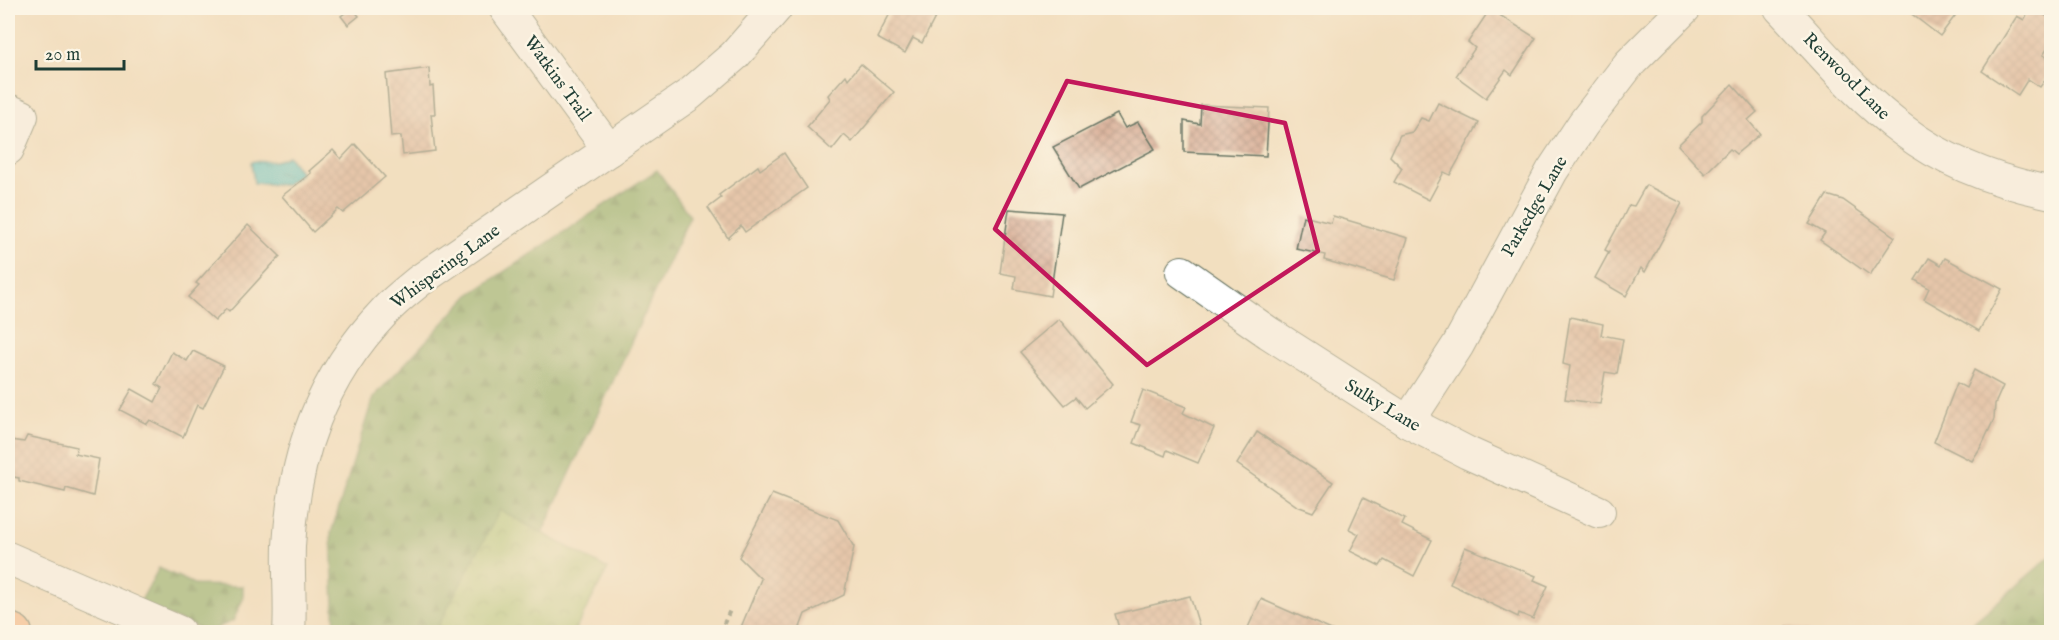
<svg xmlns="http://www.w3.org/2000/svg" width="2059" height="640" font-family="'IM FELL English',serif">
<defs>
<pattern id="forest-firs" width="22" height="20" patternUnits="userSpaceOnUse" patternTransform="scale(1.5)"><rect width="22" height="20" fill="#7ea960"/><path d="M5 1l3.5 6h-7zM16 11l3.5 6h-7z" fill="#678b50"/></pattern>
<pattern id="park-crowns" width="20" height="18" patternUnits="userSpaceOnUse" patternTransform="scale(1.5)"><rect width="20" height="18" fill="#9ec36d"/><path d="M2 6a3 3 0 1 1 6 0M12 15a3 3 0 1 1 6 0" fill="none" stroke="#80a05a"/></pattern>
<pattern id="water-ripples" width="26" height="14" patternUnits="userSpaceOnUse" patternTransform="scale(1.5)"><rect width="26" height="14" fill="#59c7ce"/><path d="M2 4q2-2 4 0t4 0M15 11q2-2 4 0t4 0" fill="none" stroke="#49a3a8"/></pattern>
<pattern id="building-cross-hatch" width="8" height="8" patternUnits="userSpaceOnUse" patternTransform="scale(1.5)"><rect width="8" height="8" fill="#d6a890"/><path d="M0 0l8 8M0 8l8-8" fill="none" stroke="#ad8a76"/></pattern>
</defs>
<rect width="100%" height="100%" fill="#fcf5e5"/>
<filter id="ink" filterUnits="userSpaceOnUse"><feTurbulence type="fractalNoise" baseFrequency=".0167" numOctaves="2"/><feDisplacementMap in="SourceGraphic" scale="12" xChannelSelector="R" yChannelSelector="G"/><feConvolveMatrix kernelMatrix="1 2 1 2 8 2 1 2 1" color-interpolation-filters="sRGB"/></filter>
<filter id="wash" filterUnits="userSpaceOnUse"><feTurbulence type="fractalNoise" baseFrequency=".008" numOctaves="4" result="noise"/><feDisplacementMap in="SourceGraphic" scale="24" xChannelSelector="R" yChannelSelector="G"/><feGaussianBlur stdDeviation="1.35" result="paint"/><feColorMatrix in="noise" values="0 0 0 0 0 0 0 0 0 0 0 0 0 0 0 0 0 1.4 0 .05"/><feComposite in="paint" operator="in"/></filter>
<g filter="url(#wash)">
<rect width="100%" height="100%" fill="#f2dfbf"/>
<g fill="url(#forest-firs)" stroke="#4e734a" stroke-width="1.5">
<path d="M657 170 690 216 496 632H335L331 533 373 398 469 295Z"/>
<path d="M2051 556V632H1962Z"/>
<path d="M159 568 196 585 243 586V599L233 621 208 632 139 604Z"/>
</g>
<path fill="url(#park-crowns)" stroke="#5e8050" stroke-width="1.5" d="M500 510 608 569 574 632H449L438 626Z"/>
<path fill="url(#water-ripples)" stroke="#3c8281" stroke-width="1.5" d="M288 156 301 173 285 185 254 183 251 162C267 158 269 166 288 156Z"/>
<g id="blocks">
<g fill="url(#building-cross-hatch)">
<path d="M352 8 359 16 348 25 341 16Z"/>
<path d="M893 8H940L922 43 913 38 905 53 877 38Z"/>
<path d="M1904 8H1961L1940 36Z"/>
<path d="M2031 8 2052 19V42L2043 55 2052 60V70L2040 87 2028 79 2018 95 1982 71 2017 16 2024 20Z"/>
<path d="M1490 9 1536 38 1512 75 1506 70 1486 98 1456 76 1475 48 1468 42Z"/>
<path d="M861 64 894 92 852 142 844 135 832 150 807 127 830 99 828 95 846 75 848 79Z"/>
<path d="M429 68 430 87 433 86 435 114H431L435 151 403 155 401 136 391 137 386 74Z"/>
<path d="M1732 84 1757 112 1748 120 1760 134 1736 154 1730 149 1705 174 1678 145 1702 122V116Z"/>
<path d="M1438 103 1479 123 1450 175 1444 172 1429 200 1394 182 1402 168 1390 156 1400 135 1412 132 1421 118 1429 121Z"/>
<path d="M1201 105 1269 108 1266 156 1184 152V121L1200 124Z"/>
<path d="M1117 114 1125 128 1138 122 1155 149 1079 189 1053 147Z"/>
<path d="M355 144 385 177 343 213 338 209 313 232 282 196 311 173 309 171 333 150 341 159Z"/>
<path d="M784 153 807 188 745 232 741 226 728 238 708 208 721 198 719 195 758 166 760 170Z"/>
<path d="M1646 185 1682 203 1645 272 1641 268 1626 296 1595 278 1609 252 1605 250 1623 217 1629 205 1634 206Z"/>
<path d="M1827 195 1843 200 1895 237 1870 275 1820 240 1825 233 1809 224Z"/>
<path d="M1009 209 1062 213 1050 296 1014 289 1016 276 1000 273Z"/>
<path d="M1303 216 1331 223 1333 216 1408 238 1394 280 1324 260 1325 255 1296 249Z"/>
<path d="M248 225 280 256 229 312 226 309 215 321 188 297 199 285 196 283Z"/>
<path d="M1929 258 1941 265 1945 258 2002 289 1979 331 1924 299 1929 288 1915 280Z"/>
<path d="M1570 317 1603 324 1601 335 1623 339 1617 374 1605 372 1600 404 1565 399 1570 366 1563 364Z"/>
<path d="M1059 319 1113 384 1085 408 1076 397 1065 405 1020 352Z"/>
<path d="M193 351 224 366 203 408 197 405 183 437 150 420 147 424 120 410 132 389 155 402 162 388 156 384 172 352 187 361Z"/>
<path d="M1974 370 2003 386 1995 404 1994 419 1982 445 1972 461 1934 442 1957 383 1966 388Z"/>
<path d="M1143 390 1186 407 1183 413 1214 428 1198 463 1167 450 1165 456 1134 443 1141 425 1131 422Z"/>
<path d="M1257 432 1333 482 1313 512 1297 506 1237 464Z"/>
<path d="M27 436 77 447 75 454 99 459 93 496 66 488 65 492 19 481V478L8 476V455L11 440 24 442Z"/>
<path d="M772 494 838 520 854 547 844 595 805 614 799 630 803 632H739L761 579 739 557Z"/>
<path d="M1363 498 1405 519 1402 525 1432 540 1414 576 1384 560 1380 566 1350 551 1359 534 1349 529Z"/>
<path d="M1465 547 1536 576 1534 580 1548 586 1533 619 1519 613 1518 617 1450 584Z"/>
<path d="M1190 596 1201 632H1120L1115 614Z"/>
<path d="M1261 599 1336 632H1246Z"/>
<path d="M1787 626 1811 631V632H1785Z"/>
</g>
</g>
</g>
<g filter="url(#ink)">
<use href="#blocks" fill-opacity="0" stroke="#697665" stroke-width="1.5"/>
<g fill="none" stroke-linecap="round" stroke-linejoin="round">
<g stroke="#697665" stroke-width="34">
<g id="minor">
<path d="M505 8 609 150"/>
<path d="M1780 8C1820 50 1857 97 1904 131 1947 164 1999 182 2052 193"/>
<path d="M8 110 22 116 8 149"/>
<path d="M1182 272 1269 333 1408 422 1468 453 1599 512"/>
<path d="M1408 422 1458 345 1552 171 1583 124 1629 64 1685 8"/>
<path d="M8 558 179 632"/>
<path d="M289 632C291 604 288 575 289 546 294 455 321 378 385 311 395 300 408 290 419 281L690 94 735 55 776 8"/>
</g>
</g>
<g stroke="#697665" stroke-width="36">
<path id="major" d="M8 629 15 632"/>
</g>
<path stroke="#697665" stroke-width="4" stroke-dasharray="4.5 4.5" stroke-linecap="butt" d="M720 632 731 608"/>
<use href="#minor" stroke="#fff" stroke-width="32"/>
<use href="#major" stroke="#fabb8c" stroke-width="33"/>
</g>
</g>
<path d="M0 0H2059V640H0ZM1067 81 1285 123 1318 251 1147 365 995 229Z" fill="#f2dfbf" fill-opacity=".55" fill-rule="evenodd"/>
<path fill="none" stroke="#c2185b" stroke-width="4.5" stroke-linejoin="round" d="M1067 81 1285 123 1318 251 1147 365 995 229Z"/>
<g text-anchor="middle" stroke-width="5" stroke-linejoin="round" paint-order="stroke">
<g font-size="18" fill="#1f3d34" stroke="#fcf5e5">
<text transform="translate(1847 76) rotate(45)" y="6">Renwood Lane</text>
<text transform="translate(558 78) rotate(54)" y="6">Watkins Trail</text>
<text transform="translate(1534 206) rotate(-60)" y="6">Parkedge Lane</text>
<text transform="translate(445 266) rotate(-36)" y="6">Whispering Lane</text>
<text transform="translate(1383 405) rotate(31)" y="6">Sulky Lane</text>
</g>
</g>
<rect width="2059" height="640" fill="none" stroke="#fcf5e5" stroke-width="30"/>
<path d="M36 60v9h88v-9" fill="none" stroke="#1f3d34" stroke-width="3"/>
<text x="45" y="60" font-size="18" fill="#1f3d34" stroke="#fcf5e5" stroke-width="4.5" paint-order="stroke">20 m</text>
</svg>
